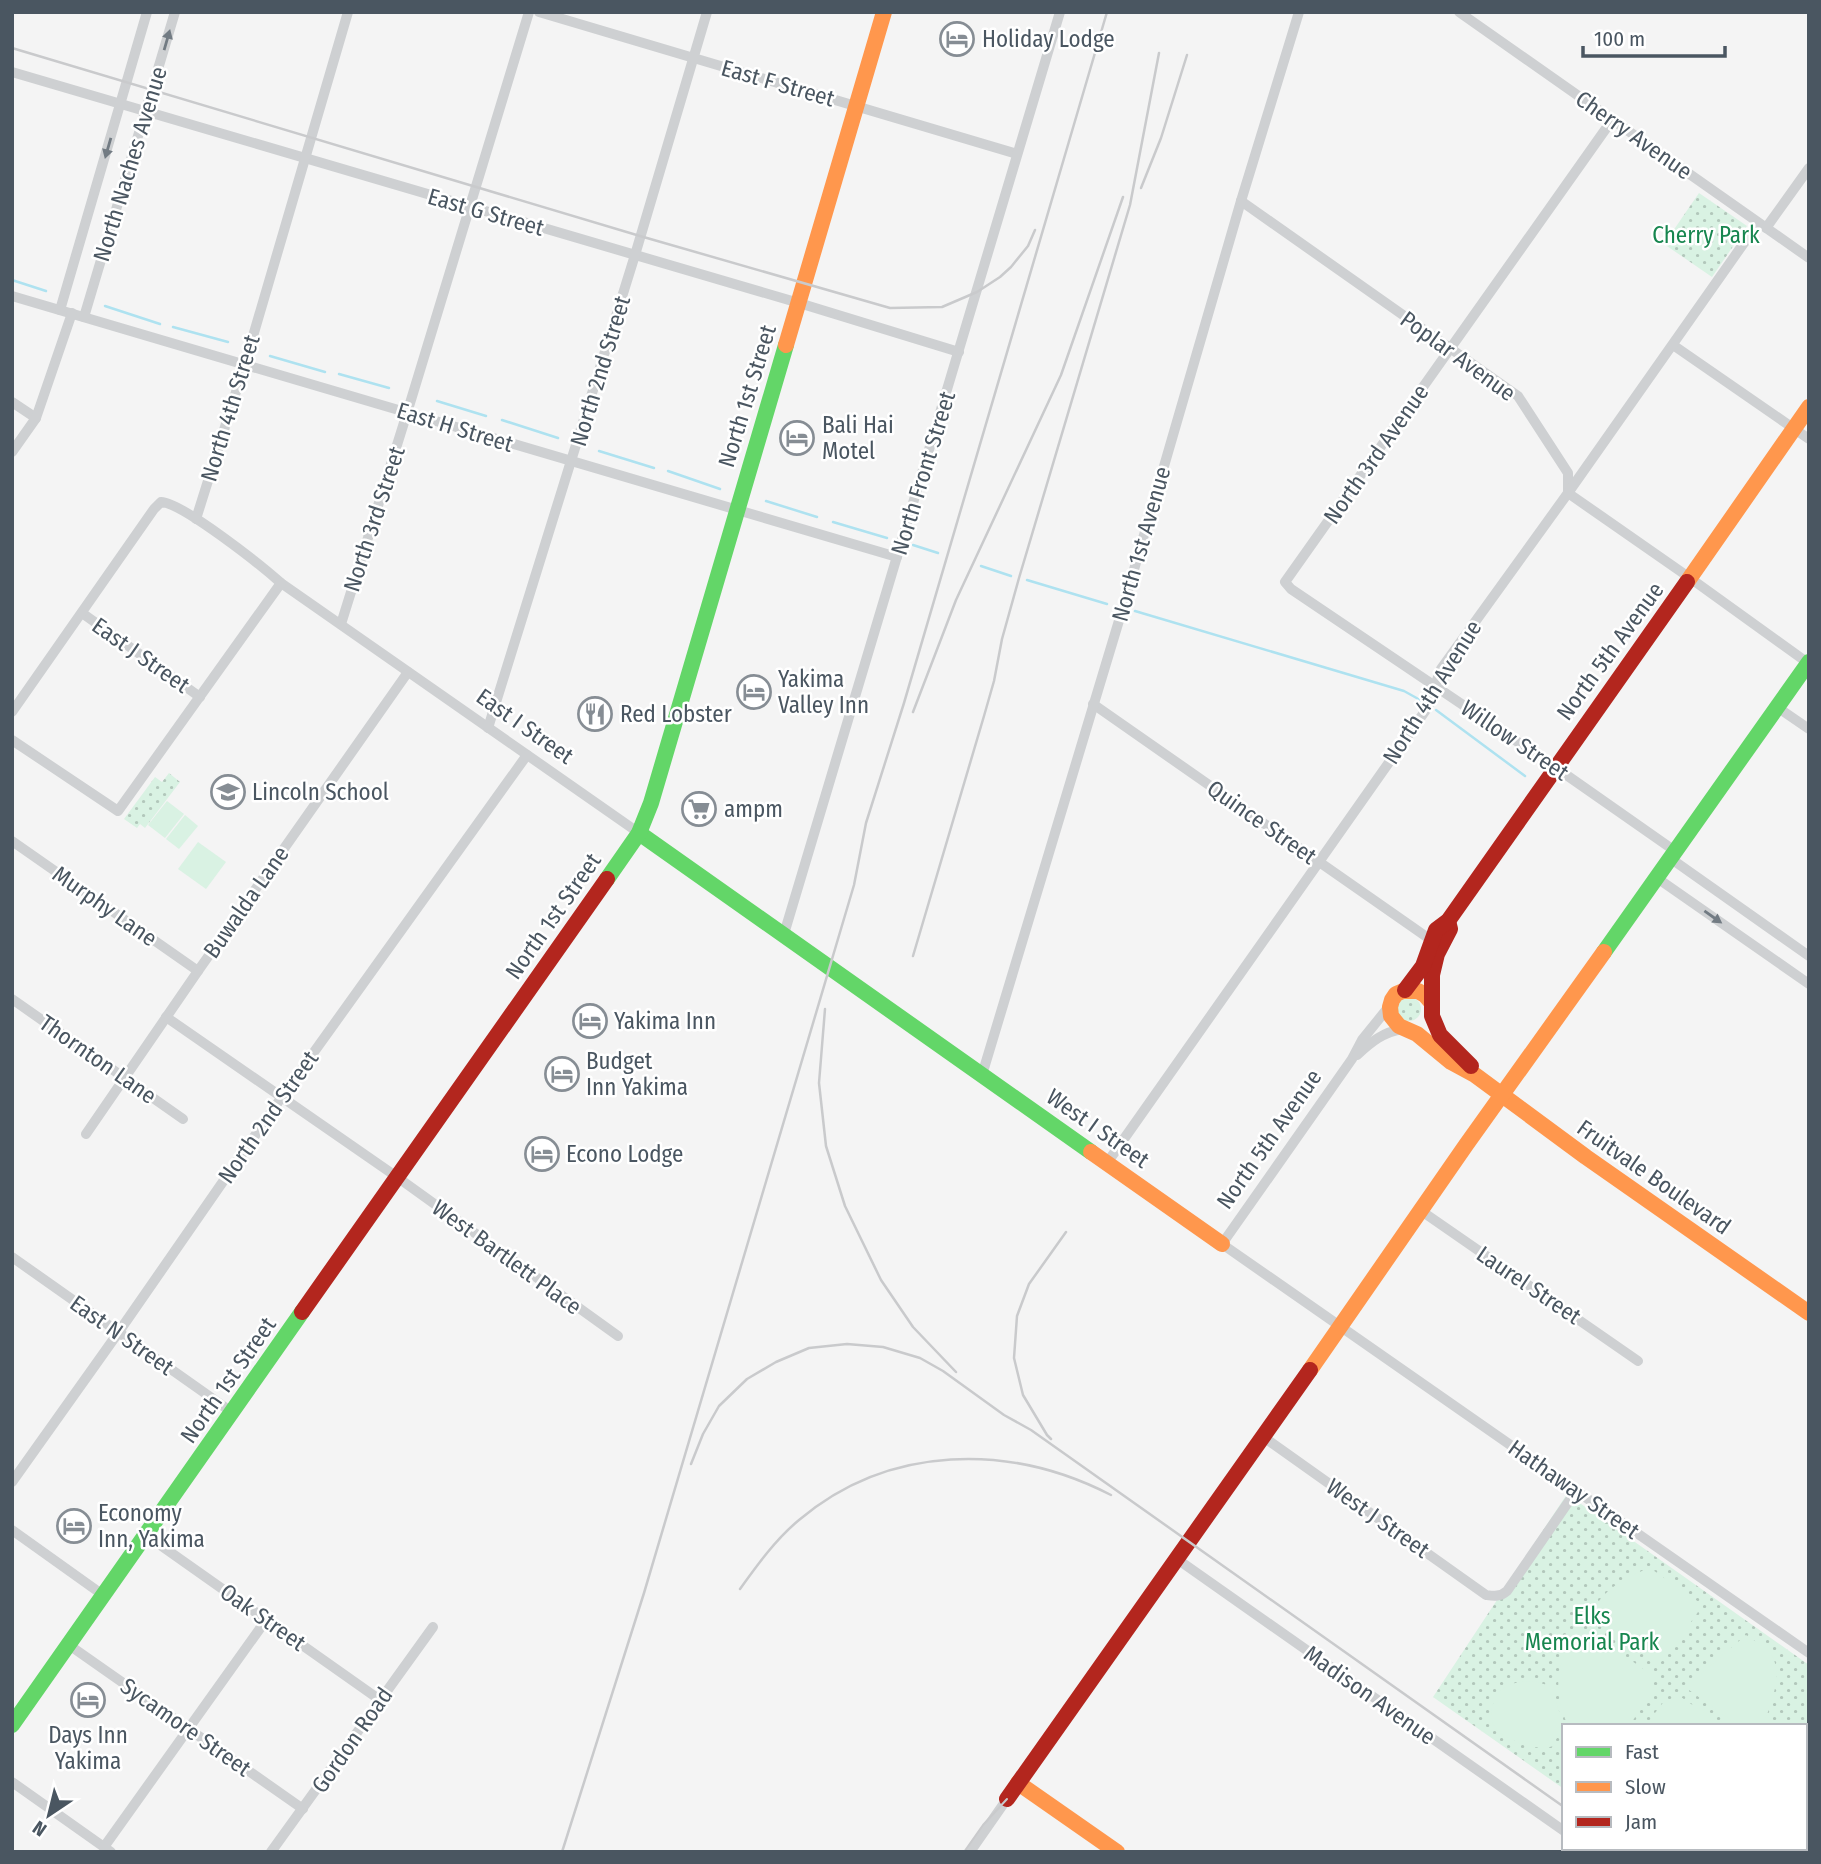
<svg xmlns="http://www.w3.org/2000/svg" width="1821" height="1864" font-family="'Fira Sans Condensed',sans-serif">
<defs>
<pattern id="grass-dots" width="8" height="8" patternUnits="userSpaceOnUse" patternTransform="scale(1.75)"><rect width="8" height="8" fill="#d9f2e3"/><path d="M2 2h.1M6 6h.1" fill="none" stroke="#b2c7bb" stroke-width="1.8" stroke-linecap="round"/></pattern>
</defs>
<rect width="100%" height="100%" fill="#f4f4f4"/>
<g fill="url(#grass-dots)">
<path d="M1699 193 1747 226 1712 277 1664 244Z"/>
<path d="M169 773 180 782 145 828 140 824 137 828 124 819 155 777 162 782Z"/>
<circle cx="1409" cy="1009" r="12"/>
<path d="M1567 1494 1809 1665V1844L1803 1852H1653L1648 1848H1805V1726H1564V1789L1433 1697Z"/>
</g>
<g fill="#d9f2e3">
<path d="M167 801 184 814 165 838 148 825Z"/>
<path d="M185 815 198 826 179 849 166 839Z"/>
<path d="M198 842 226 862 206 889 178 869Z"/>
<path d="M1650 1568 1703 1605 1664 1660 1660 1662 1602 1622 1595 1606C1609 1586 1628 1576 1650 1568Z"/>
<path d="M1578 1629 1589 1631 1652 1675 1654 1690 1629 1726H1568C1552 1690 1556 1661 1578 1629Z"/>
<path d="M1746 1635C1753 1640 1763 1645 1769 1651 1785 1670 1771 1707 1762 1726H1739L1689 1690V1684Z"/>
<path d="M1534 1681 1547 1685 1555 1690 1557 1706 1564 1723 1553 1746C1537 1752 1502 1740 1493 1724 1491 1719 1491 1713 1492 1708 1498 1684 1512 1682 1534 1681Z"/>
<path d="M1681 1697 1723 1726H1645L1665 1700Z"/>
<path d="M1673 1848H1774L1773 1852H1678Z"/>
</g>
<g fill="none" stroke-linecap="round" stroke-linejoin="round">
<g stroke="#aee2f0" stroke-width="2.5">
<path d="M12 280 46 291"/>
<path d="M105 306 160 324"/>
<path d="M173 327 228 342"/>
<path d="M270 356 325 372"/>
<path d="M339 374 389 388"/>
<path d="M437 401 486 416"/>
<path d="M502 420 558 438"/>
<path d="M599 451 654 468"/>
<path d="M668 471 720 489"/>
<path d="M766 501 817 517"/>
<path d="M833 522 887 538"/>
<path d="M913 545 938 553"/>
<path d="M981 566 1011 576"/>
<path d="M1027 580 1107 604"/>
<path d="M1135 611 1404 691 1422 701"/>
<path d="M1436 710 1525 776"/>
</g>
<g stroke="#ced0d2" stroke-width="10">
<path d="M539 12 1017 154"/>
<path d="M1459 12 1809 258"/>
<path d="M12 72 799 303 959 352"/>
<path d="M1612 120 1285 582 1291 589 1555 767 1675 851"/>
<path d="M1241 201 1518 396 1568 473V493L1690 578 1808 663"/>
<path d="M1766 228 1809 168"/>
<path d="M12 296 897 557"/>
<path d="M60 310 147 12"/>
<path d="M84 317 175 12"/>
<path d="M1673 345 1809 439"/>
<path d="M12 402 36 418"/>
<path d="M12 452 36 418 72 313"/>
<path d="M196 519 246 360 348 12"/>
<path d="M82 613 200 697"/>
<path d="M341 624 407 413 529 12"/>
<path d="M1093 704 1431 940"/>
<path d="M1777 707 1809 729"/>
<path d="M12 712 154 509 161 502C183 503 262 566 281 583L639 833"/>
<path d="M488 728 635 255 707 12"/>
<path d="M12 740 118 811 281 583"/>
<path d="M12 841 198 971"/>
<path d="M1670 858 1809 956"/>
<path d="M1657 878 1809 984"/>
<path d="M784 934 1060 12"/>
<path d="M12 999 183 1119"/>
<path d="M1391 1004 1362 1040 1352 1059 1222 1244 1809 1653"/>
<path d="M166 1017 397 1177 618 1336"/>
<path d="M1357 1055C1371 1042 1383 1032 1403 1029"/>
<path d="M982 1075 1124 604 1241 201 1299 12"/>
<path d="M86 1134 198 971 408 672"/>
<path d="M1107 1163 1428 707C1435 694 1435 682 1441 669L1568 493 1758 223"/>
<path d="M1420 1210 1638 1361"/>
<path d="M12 1257 233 1413"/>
<path d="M1262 1436 1486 1595C1494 1596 1500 1597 1507 1591L1576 1491"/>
<path d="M12 1482 118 1333 281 1098 527 755"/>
<path d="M12 1530 103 1595"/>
<path d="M146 1535 380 1700"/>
<path d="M1177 1559 1564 1831"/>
<path d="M69 1645 303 1809"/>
<path d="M12 1782 111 1852"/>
<path d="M104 1847 266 1620"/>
<path d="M1588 1848 1593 1852"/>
<path d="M271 1852 433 1627"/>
<path d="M970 1852 1007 1799"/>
</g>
<g stroke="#63d668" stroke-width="16">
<path d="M639 833 1091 1152"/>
<path d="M607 879 639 833 651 803 786 345"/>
<path d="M1604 952 1809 662"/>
<path d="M12 1725 302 1312"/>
</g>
<g stroke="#ff974d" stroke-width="16">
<path d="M786 345 884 12"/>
<path d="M1687 582 1809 407"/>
<path d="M1431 1002 1425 995 1418 991H1403L1396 994 1392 1000 1390 1007 1391 1016 1399 1026 1417 1034 1451 1062 1475 1075 1586 1157 1809 1313"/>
<path d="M1091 1152 1222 1244"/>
<path d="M1310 1370 1466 1145 1604 952"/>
<path d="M1018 1783 1117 1852"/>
</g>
<g stroke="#b3261e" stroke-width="16">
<path d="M1448 921 1450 929 1437 954 1432 975V1016L1440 1035 1471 1066"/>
<path d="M1405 990 1423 966 1436 930 1448 921 1687 582"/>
<path d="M302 1312 607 879"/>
<path d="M1007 1799 1310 1370"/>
</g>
<path stroke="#c9cacc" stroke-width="2" d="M964 1852 983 1825 1007 1799"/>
<g stroke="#c9cacc" stroke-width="2.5">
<path d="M12 48 640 236 890 308 942 307 977 292 1000 277 1011 267 1028 246 1035 230"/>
<path d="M1141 188 1161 138 1187 55"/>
<path d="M913 712 956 600 1061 375 1123 197"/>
<path d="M913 956 984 716 994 681 1002 639 1019 578 1130 205 1159 53"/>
<path d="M825 1009 819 1083 826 1146 845 1206 881 1280 913 1327 956 1372"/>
<path d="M1051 1439 1047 1435 1023 1395 1014 1358 1017 1316 1029 1284 1066 1232"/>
<path d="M691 1464 703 1434 719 1406 747 1379 776 1362 809 1348 847 1344 883 1347 920 1358 943 1371 1004 1415 1031 1430 1564 1807"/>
<path d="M740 1589C758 1564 776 1539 799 1520 889 1444 1010 1443 1111 1495"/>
<path d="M1623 1848 1628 1852"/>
<path d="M562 1852 644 1593 854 885 866 823 904 703 1107 12"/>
</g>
</g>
<defs><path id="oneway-solid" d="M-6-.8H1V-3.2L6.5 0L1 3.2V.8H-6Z" transform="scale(1.75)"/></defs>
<g fill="#727b83">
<use href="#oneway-solid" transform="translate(167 40) rotate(-74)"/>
<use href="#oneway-solid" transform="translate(108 148) rotate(106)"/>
<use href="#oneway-solid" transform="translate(1713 917) rotate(35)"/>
</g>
<defs>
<g id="hotel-ring" transform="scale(1.75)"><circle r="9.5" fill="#fff" stroke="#868d94" stroke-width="1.5"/><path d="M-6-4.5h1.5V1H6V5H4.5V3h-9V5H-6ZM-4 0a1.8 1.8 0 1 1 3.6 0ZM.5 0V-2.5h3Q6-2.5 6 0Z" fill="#868d94"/></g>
<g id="restaurant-ring" transform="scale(1.75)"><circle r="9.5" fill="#fff" stroke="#868d94" stroke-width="1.5"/><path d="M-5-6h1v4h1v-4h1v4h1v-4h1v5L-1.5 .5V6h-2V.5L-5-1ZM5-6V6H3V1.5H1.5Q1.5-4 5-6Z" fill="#868d94"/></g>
<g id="school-ring" transform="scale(1.75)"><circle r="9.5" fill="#fff" stroke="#868d94" stroke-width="1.5"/><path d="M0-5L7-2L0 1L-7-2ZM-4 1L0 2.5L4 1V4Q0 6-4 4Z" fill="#868d94"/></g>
<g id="supermarket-ring" transform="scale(1.75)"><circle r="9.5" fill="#fff" stroke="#868d94" stroke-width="1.5"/><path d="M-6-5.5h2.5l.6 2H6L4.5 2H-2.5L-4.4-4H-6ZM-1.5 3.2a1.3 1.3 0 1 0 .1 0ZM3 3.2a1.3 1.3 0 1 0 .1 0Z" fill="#868d94"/></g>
</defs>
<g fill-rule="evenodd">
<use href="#hotel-ring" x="957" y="39"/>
<use href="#hotel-ring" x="797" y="438"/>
<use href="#hotel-ring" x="754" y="692"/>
<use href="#restaurant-ring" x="595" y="714"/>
<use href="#school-ring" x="228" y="792"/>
<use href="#supermarket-ring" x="699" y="809"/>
<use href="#hotel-ring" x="590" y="1021"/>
<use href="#hotel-ring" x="562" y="1074"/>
<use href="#hotel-ring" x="542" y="1154"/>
<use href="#hotel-ring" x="74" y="1526"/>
<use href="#hotel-ring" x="88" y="1700"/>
</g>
<g text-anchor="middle" stroke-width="5" stroke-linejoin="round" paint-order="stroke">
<g font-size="23" fill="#4a5661" stroke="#fff" text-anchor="start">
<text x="982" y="47">Holiday Lodge</text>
<text x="822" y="433">Bali Hai<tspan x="822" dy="26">Motel</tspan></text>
<text x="778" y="687">Yakima<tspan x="778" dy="26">Valley Inn</tspan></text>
<text x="620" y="722">Red Lobster</text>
<text x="252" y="800">Lincoln School</text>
<text x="724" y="817">ampm</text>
<text x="614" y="1029">Yakima Inn</text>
<text x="586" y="1069">Budget<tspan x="586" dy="26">Inn Yakima</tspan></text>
<text x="566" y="1162">Econo Lodge</text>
<text x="98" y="1521">Economy<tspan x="98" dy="26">Inn, Yakima</tspan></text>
<text x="88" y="1743" text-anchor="middle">Days Inn<tspan x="88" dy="26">Yakima</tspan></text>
</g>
<g font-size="23" fill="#4a5661" stroke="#fff">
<text transform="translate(778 83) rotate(16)" y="8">East F Street</text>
<text transform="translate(1634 135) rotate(35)" y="8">Cherry Avenue</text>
<text transform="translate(130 164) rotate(-73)" y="8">North Naches Avenue</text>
<text transform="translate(486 212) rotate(16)" y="8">East G Street</text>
<text transform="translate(1458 356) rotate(36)" y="8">Poplar Avenue</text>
<text transform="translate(600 371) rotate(-73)" y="8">North 2nd Street</text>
<text transform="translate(747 396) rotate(-73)" y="8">North 1st Street</text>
<text transform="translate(230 408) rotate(-73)" y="8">North 4th Street</text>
<text transform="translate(455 427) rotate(17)" y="8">East H Street</text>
<text transform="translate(1376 454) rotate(-55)" y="8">North 3rd Avenue</text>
<text transform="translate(923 473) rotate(-73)" y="8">North Front Street</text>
<text transform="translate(374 519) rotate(-72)" y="8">North 3rd Street</text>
<text transform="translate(1141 544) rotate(-74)" y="8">North 1st Avenue</text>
<text transform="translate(1610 651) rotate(-54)" y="8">North 5th Avenue</text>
<text transform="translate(141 655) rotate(35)" y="8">East J Street</text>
<text transform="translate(1432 692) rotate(-58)" y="8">North 4th Avenue</text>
<text transform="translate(525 726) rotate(35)" y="8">East I Street</text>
<text transform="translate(1515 740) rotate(34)" y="8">Willow Street</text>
<text transform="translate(1262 822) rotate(35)" y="8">Quince Street</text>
<text transform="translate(246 902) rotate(-55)" y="8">Buwalda Lane</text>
<text transform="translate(105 906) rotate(35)" y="8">Murphy Lane</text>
<text transform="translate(553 916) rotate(-55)" y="8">North 1st Street</text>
<text transform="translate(98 1059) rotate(35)" y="8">Thornton Lane</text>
<text transform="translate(268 1117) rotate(-55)" y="8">North 2nd Street</text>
<text transform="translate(1098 1128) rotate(35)" y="8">West I Street</text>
<text transform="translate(1269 1139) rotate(-55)" y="8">North 5th Avenue</text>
<text transform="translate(1654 1177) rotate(35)" y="8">Fruitvale Boulevard</text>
<text transform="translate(507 1257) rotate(36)" y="8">West Bartlett Place</text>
<text transform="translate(1529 1285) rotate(34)" y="8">Laurel Street</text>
<text transform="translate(122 1335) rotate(35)" y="8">East N Street</text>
<text transform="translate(228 1380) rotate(-55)" y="8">North 1st Street</text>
<text transform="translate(1574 1489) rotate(35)" y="8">Hathaway Street</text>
<text transform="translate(1378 1518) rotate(35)" y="8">West J Street</text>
<text transform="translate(263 1617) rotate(35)" y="8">Oak Street</text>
<text transform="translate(1370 1695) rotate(35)" y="8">Madison Avenue</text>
<text transform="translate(186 1727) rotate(35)" y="8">Sycamore Street</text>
<text transform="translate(352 1740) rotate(-55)" y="8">Gordon Road</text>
</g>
<g font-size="23" fill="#17864f" stroke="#fff">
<text x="1706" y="243">Cherry Park</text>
<text x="1592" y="1624">Elks<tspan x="1592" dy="26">Memorial Park</tspan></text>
</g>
</g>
<rect width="1821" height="1864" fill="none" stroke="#4a5661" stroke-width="28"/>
<rect x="1562" y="1724" width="245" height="126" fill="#ffffff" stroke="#b7bbc0" stroke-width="2"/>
<rect x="1576" y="1747" width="35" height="10" fill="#63d668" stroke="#b7bbc0" stroke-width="2"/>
<text x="1625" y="1759" font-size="21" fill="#4a5661">Fast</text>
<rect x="1576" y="1782" width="35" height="10" fill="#ff974d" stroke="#b7bbc0" stroke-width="2"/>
<text x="1625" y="1794" font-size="21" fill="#4a5661">Slow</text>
<rect x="1576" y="1817" width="35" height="10" fill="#b3261e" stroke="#b7bbc0" stroke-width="2"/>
<text x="1625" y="1829" font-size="21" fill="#4a5661">Jam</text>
<g transform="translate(49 1815) rotate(215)" stroke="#ffffff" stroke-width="5" paint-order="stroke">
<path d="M0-5L12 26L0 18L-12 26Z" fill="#4a5661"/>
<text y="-10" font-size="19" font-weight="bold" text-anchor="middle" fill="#4a5661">N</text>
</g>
<path d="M1583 46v10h142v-10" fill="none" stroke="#4a5661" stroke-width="3.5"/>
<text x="1594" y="46" font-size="21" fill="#4a5661" stroke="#ffffff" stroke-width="5" paint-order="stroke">100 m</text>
</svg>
